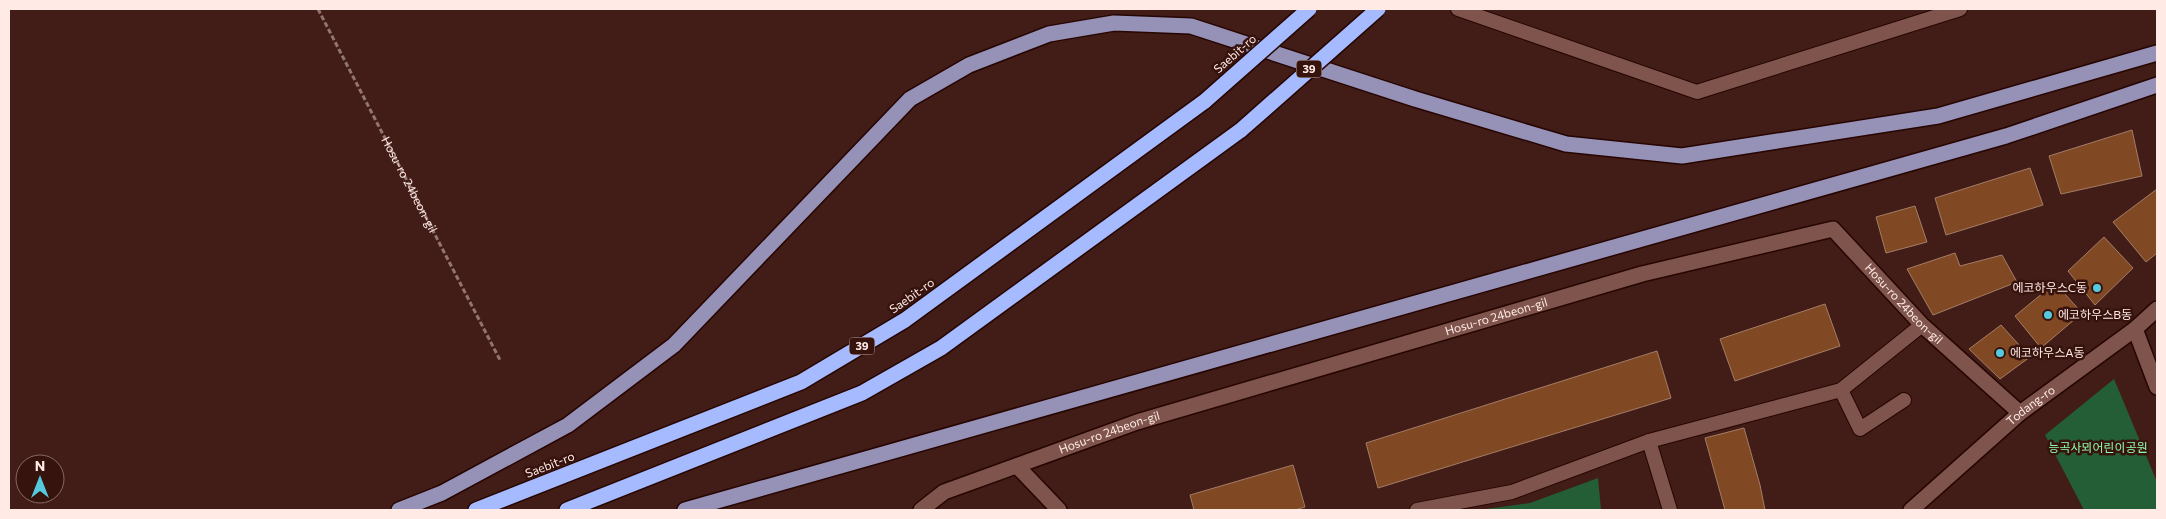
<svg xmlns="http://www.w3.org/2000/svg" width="2166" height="519" font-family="Commissioner,'Noto Sans KR',sans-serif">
<rect width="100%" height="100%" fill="#421d17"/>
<g fill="#245e36">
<path d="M2114 379 2157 482V510H2084L2045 435Z"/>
<path d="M1598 478 1601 510H1479L1530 503Z"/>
</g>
<g fill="#804823" stroke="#a47d67">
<path d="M2132 130 2142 176 2061 194 2049 156Z"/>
<path d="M2030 168 2043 205 1946 235 1935 198Z"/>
<path d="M2157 189V253L2146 262 2113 222Z"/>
<path d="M1915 206 1927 242 1886 253 1876 217Z"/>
<path d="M2104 237 2133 268 2095 305 2068 271Z"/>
<path d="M1955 253 1960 266 2002 255 2017 282 1933 315 1907 269Z"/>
<path d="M2055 283 2082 313 2041 348 2015 316Z"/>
<path d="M1825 304 1840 346 1735 381 1720 339Z"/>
<path d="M2001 325 2030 357 2000 379 1969 349Z"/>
<path d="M1657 351 1671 398 1378 488 1366 443Z"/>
<path d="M1744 428 1760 485 1765 510H1725L1705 438Z"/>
<path d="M1293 465 1305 507 1295 510H1194L1190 495Z"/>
</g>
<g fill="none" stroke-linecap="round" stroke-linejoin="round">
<g stroke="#260502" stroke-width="16">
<g id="lane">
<path d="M1458 9 1697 92 1960 9"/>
<path d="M1841 390 1860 429 1904 400"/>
<path d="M1649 441 1670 510"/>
<path d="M1417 510 1512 492 1649 441 1841 390 1922 325"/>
</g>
</g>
<g stroke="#260502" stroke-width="18">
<g id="street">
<path d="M2135 329 2157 387"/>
<path d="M1017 466 1059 510"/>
<path id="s2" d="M921 510 944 492 1137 422 1642 274 1833 229 1922 325 2020 413"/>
</g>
</g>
<g stroke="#260502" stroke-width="18">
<g id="secondary">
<path id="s3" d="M1911 510 2020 413 2135 329 2157 309"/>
</g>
</g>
<g stroke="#260502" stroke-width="18">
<g id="primary">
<path d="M399 510 442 493 568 425 674 345 910 99 969 65 1049 34 1114 23 1191 26 1415 99 1566 144 1682 156 1938 116 2157 53"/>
<path d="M685 510 2006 136 2157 85"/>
</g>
</g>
<g stroke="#260502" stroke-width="18">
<g id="highway">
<path d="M476 510 801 382 905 320 1205 101"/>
<path d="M567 510 862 393 941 348 1241 130"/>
</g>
</g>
<path stroke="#937570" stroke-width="3" stroke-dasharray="5 2.5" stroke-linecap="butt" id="s1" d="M318 9 500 360"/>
<use href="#lane" stroke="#7e544c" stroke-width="14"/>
<use href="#street" stroke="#7e544c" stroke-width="15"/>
<use href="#secondary" stroke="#7e544c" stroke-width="15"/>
<use href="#primary" stroke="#9591b7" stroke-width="15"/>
<use href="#highway" stroke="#a5baff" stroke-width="15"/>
<g stroke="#260502" stroke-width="18" stroke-linecap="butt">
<g id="highway-bridge">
<path d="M1205 101 1309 9"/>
<path d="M1241 130 1378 9"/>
</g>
</g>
<use href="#highway-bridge" stroke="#a5baff" stroke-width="15"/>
</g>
<g fill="#55cadf" stroke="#37130d" stroke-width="2">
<circle cx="2097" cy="288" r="5"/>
<circle cx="2048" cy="315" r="5"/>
<circle cx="2000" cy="353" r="5"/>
</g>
<g text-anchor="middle" stroke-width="5" stroke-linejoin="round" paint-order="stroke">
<g fill="#37130d" stroke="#c3aaa5" stroke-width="1">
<rect x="1296.5" y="60.5" width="25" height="17" rx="4"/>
<rect x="849.5" y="337.5" width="25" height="17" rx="4"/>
</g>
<g font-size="11" font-weight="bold" fill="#ffeae6">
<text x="1309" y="73">39</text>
<text x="862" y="350">39</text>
</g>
<g font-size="12" fill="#ffeae6" stroke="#37130d">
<text transform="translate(1235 54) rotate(-41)" y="4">Saebit-ro</text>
<text dy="4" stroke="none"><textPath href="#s1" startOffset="198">Hosu-ro 24beon-gil</textPath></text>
<text transform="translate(912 296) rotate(-35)" y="4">Saebit-ro</text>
<text dy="4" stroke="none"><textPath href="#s2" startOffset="1060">Hosu-ro 24beon-gil</textPath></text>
<text dy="4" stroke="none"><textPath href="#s2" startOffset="609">Hosu-ro 24beon-gil</textPath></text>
<text dy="4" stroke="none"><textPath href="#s3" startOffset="159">Todang-ro</textPath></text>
<text dy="4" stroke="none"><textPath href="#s2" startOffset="205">Hosu-ro 24beon-gil</textPath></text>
<text transform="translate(550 465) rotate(-21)" y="4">Saebit-ro</text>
</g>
<g font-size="12" fill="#ffeae6" stroke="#37130d" text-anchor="start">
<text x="2087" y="292" text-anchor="end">에코하우스C동</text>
<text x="2058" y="319">에코하우스B동</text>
<text x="2010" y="357">에코하우스A동</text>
</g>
<g font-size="12" fill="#8ffaac" stroke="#37130d">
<text x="2098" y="452">능곡사뫼어린이공원</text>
</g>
</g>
<rect width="2166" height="519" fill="none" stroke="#ffeae6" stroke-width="20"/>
<g transform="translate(40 479)"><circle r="24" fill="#37130d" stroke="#876964"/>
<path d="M0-4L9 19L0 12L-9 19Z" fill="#55cadf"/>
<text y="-8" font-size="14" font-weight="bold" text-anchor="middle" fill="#ffeae6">N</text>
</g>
</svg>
